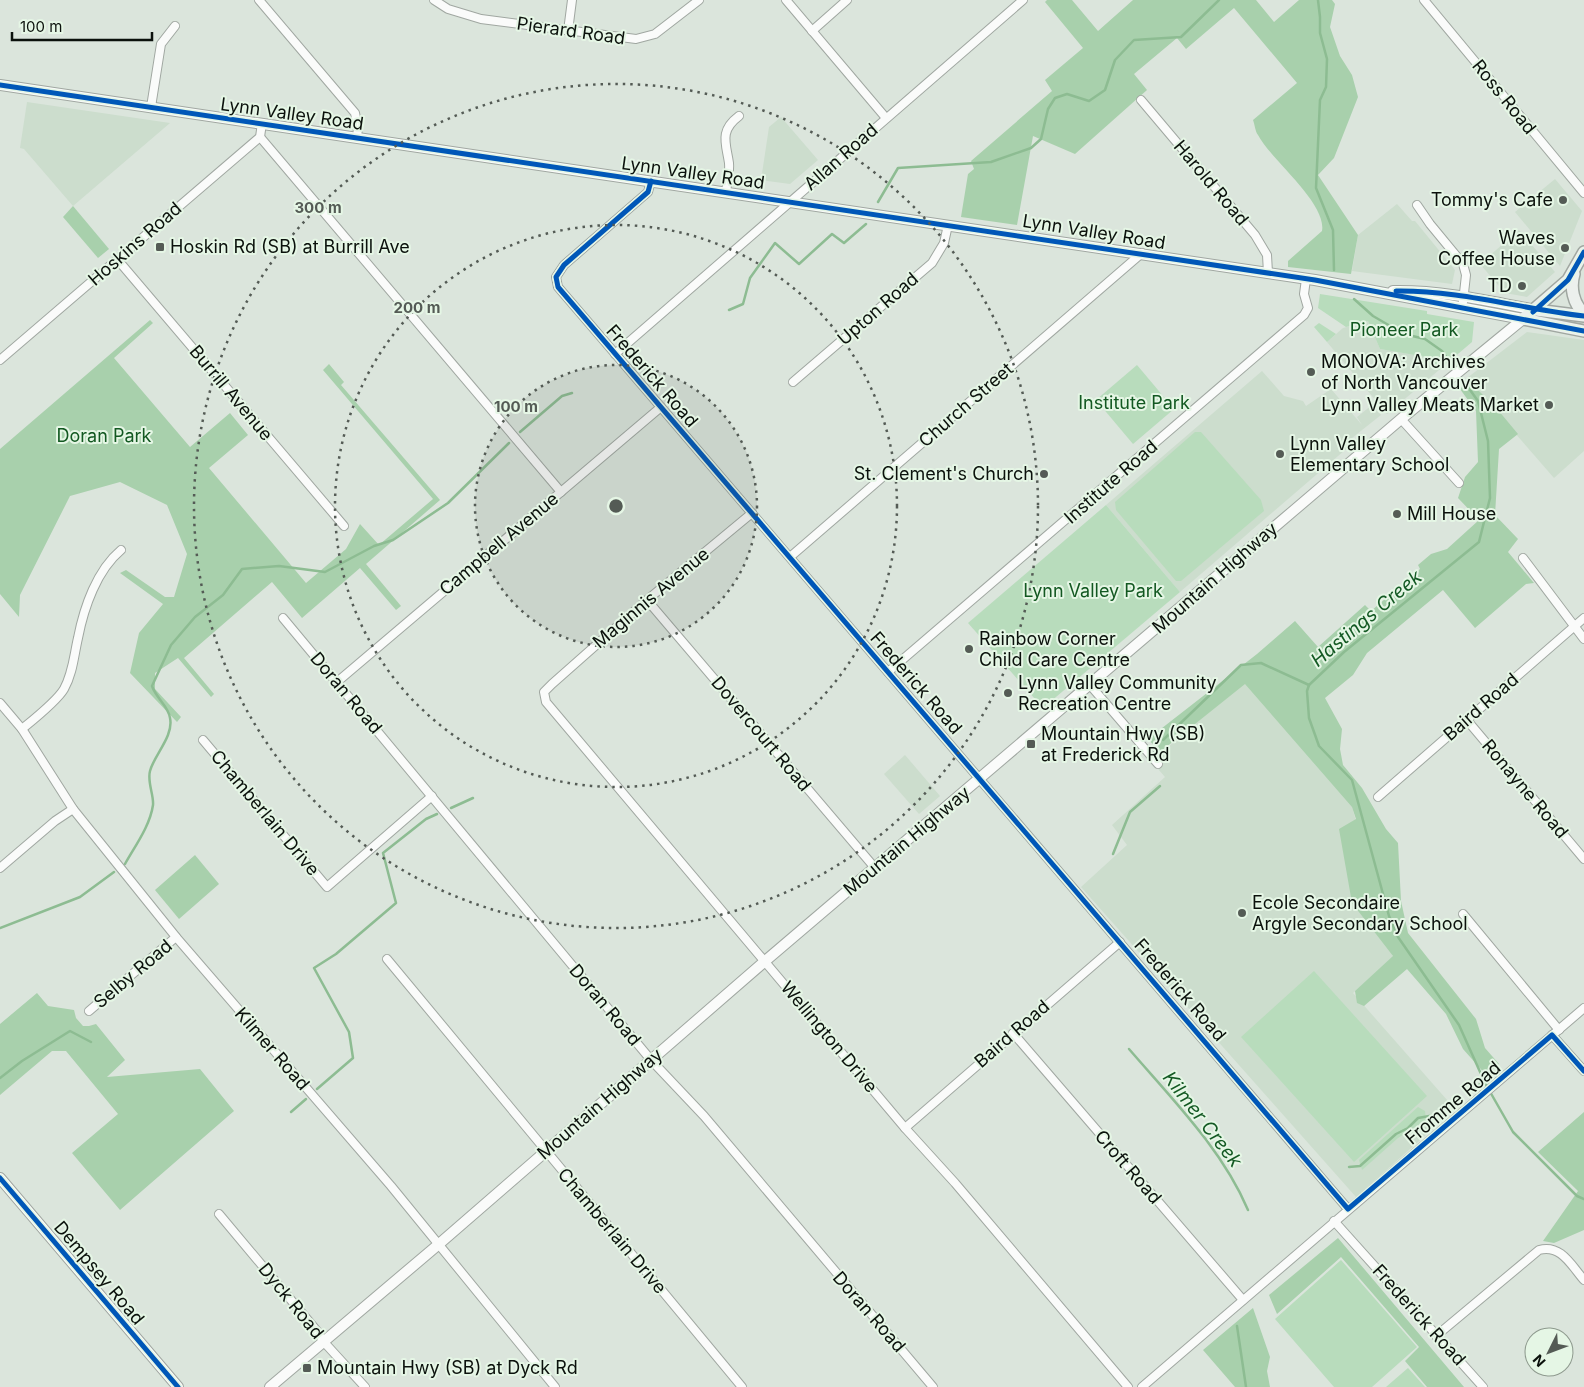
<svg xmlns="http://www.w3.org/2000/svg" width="1584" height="1387" font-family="Inter,sans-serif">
<rect width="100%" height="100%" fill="#dbe5dc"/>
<g fill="#ccddcd">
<path d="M27 102 170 123 73 206 24 149 20 148Z"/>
<path d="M781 117 818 160 790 184 761 180 769 127Z"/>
<path d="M1555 179 1582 211 1560 266 1515 212Z"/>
<path d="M1397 204 1412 221H1415L1455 270 1452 284 1352 271 1358 235Z"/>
<path d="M1519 230 1555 272 1527 297 1505 293 1480 264Z"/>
<path d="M1368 321 1380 349 1427 357 1439 370 1387 414 1327 342 1343 328Z"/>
<path d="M1527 332 1584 340V451L1554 478 1467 378Z"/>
<path d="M1262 371 1284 396 1303 401 1306 406 1331 389 1362 425 1357 417 1372 405 1381 415 1352 438V444L1180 592 1106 505Z"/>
<path d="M1248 674 1348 792 1393 957 1353 993 1455 1109 1356 1197 1081 887 1127 845 1112 825 1165 777 1152 762Z"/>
<path d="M905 755 940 796 919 814 884 774Z"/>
</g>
<g fill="#b8dcbc">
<path d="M1320 294 1427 311V314L1474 322 1472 342 1439 370 1426 357 1380 349 1368 321 1346 327 1318 308Z"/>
<path d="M1319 323 1336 334 1327 342 1314 327Z"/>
<path d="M1137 365 1174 409 1133 444 1096 400Z"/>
<path d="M1195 432H1201L1261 500 1264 511 1181 581H1176L1116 510 1115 502Z"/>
<path d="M1106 505 1180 592 1043 708 968 623Z"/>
<path d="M1314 971 1427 1096 1354 1162 1241 1037Z"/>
<path d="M1418 1107 1425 1111 1426 1120 1398 1138 1362 1170 1359 1160Z"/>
<path d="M1341 1260 1417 1347 1372 1387H1334L1275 1319Z"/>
<path d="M1408 1368 1425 1387H1386Z"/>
</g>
<g fill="#a8d0ac">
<path d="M1047 0H1072L1098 31 1133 0H1256L1274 22 1299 0H1332L1335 4 1330 27 1340 56 1352 75 1358 97 1334 158 1318 175 1358 235 1351 274 1288 267V261L1322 231C1327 203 1271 160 1258 135 1255 131 1255 125 1253 120L1297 83 1234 8 1186 49 1177 38 1134 74 1147 90 1075 154 1033 136 1017 225 961 217 968 174 974 169 971 161 1052 91 1045 80 1083 48 1045 2Z"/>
<path d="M73 206 109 249 98 258 63 217Z"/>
<path d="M150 320 153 323 114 358 190 447 230 413 248 435 209 468 306 583 346 549 360 524 379 545 433 499 323 370 329 364 344 382 341 385 440 500 366 564 401 606 396 610 360 568 302 618 272 582 184 658 214 694 211 697 178 658 155 673V689L181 717 177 722 130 673 139 633 163 604 120 573 126 570 165 597H174L187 554 167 505 120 482 70 496 20 595 19 617 0 594V449Z"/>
<path d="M1469 381 1498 410 1518 434 1499 449 1495 515 1518 539 1508 552 1534 583 1526 584 1475 628 1443 590 1367 653 1353 675 1325 698 1342 729 1340 749 1343 765 1362 788 1386 829 1398 843 1401 901 1408 933 1476 1019 1485 1048 1499 1064 1486 1075 1463 1049 1446 1014 1407 969 1364 1006 1357 1003 1355 991 1393 956 1352 903 1339 829 1356 819 1352 807 1245 684 1160 752 1148 739 1257 654 1295 621 1318 647 1365 605 1371 611 1420 569 1418 565 1431 554 1447 549 1479 520 1458 498 1465 477 1478 462 1476 411 1460 389Z"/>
<path d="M195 855 219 884 179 919 155 890Z"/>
<path d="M37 993 48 1006 74 1010 76 1018 83 1026H89L96 1024 125 1060 107 1077 200 1069 234 1111 120 1210 72 1153 118 1114 66 1051H52L0 1095V1024Z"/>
<path d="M1584 1112V1230L1554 1243 1543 1241 1578 1191 1538 1152Z"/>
<path d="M1338 1238 1464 1387H1427L1405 1361 1419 1347 1341 1257 1277 1314 1269 1295Z"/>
<path d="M1253 1308 1270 1357 1267 1371 1270 1387H1235L1203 1350Z"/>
</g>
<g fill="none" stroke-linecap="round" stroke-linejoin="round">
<g stroke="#8dbc92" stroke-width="2.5">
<path d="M1318 0 1320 17V33L1327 59 1326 87 1320 100 1316 188 1333 230 1334 270"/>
<path d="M878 202 898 168 991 162 1031 148 1041 139 1048 109 1055 98 1067 94 1089 101 1105 90 1115 60 1134 40 1181 37 1219 0"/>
<path d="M1354 299 1373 316 1404 334 1425 339 1442 351 1456 371"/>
<path d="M729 310 743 304 750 278 775 243 799 264 832 234 844 243 866 224"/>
<path d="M1460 376 1478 401 1488 441 1490 498 1479 542 1344 652 1309 685 1307 691 1309 718 1319 746 1352 780 1389 916 1398 937 1459 1025 1485 1083 1513 1132 1577 1196 1584 1199"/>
<path d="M520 432 562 396 572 393"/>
<path d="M1163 740 1241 665 1261 663 1309 685"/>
<path d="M451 808 473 798"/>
<path d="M1113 854 1130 812 1160 786"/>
<path d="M125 864C135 846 150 826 153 805 154 795 147 782 150 771 154 755 174 736 170 718 169 707 156 698 152 686L171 645 195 617 223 595 242 569 279 566 325 572 374 546 393 540 448 503 509 443"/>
<path d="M0 928 80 897 114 872"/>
<path d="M1129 1049C1172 1099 1222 1149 1248 1210"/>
<path d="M0 1078 22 1061 70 1031 91 1042"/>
<path d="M1479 1085 1483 1080"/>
<path d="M317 1089 353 1058 349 1032 314 968 336 954 396 903 383 853 426 819 437 814"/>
<path d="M291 1112 306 1099"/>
<path d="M1349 1167 1360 1166 1396 1134 1408 1128 1418 1118 1435 1115"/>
<path d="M1237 1326 1246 1387"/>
</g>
<g stroke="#a0a7a1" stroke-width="10">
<g id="minor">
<path d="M259 0 355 113 358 128 357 137"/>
<path d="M434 0 448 9 481 19 636 39 655 34 699 0"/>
<path d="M786 0 886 118"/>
<path d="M1424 0 1584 193"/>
<path d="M568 31 572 0"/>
<path d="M812 31 847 0"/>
<path d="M1141 100 1255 235 1267 255 1268 273"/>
<path d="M151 107 161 44 175 26"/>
<path d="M260 137 561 492"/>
<path d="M651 181 648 192 564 265 556 277 558 287 1348 1209"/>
<path d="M726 192C727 183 730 172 729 163 726 143 719 131 739 116"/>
<path d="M1417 205 1430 224 1463 264 1466 275 1463 302"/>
<path d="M117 259 344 526"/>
<path d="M615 354 1023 0"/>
<path d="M0 360 260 137 262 123"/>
<path d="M793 382 932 263 944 243 948 225"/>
<path d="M1401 419 1459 483"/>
<path d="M752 513 647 600 552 684 544 692 546 702 905 1128 955 1183 1128 1387"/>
<path d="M790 557 1142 253"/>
<path d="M1523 558 1584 639"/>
<path d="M647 600 875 868"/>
<path d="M283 618 651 1060 704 1116 933 1387"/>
<path d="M888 672 1304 315 1308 308 1304 294 1306 279"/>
<path d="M337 682 661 407"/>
<path d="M1090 685 1158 764"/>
<path d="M0 703 22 729 73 809 176 937 391 1186 555 1387"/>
<path d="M1466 719 1584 859"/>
<path d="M22 729C33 720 57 701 64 689 73 673 74 655 78 638 84 607 97 570 121 550"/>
<path d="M203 740 327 887 432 796"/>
<path d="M1378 797 1584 618"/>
<path d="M0 868 55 821 73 809"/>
<path d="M1463 914 1559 1030"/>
<path d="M387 959 742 1387"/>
<path d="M89 1011 176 937"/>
<path d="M1013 1033 1243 1300"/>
<path d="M1552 1035 1584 1071"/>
<path d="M905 1128 1120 942"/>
<path d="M219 1214 317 1331 323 1341 365 1387"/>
<path d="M1334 1221 1483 1387"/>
<path d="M1436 1336 1539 1250C1561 1244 1571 1265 1584 1280"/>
<path d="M1142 1387 1584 1008"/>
</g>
</g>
<g stroke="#a0a7a1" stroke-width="12">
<g id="tertiary">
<path d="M0 85 1315 280 1523 319"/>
<path d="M1393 291C1441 290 1489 301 1536 310"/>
<path d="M0 1178 178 1387"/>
<path d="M270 1387 439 1244 764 962 1292 512 1401 419 1523 319"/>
</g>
</g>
<g stroke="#a0a7a1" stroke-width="14">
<g id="secondary">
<path d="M1574 274C1570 287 1573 304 1584 313"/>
<path d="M1536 310 1584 316"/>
<path d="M1523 319 1568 280 1584 252"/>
<path d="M1523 319 1584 331"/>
</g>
</g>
<use href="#minor" stroke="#fafbfa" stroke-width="8"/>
<use href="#tertiary" stroke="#fafbfa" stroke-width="10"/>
<use href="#secondary" stroke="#ecf0ed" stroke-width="11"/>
<g stroke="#e5f6e5" stroke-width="8">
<g id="cycleway">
<path d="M0 85 1315 280 1584 331"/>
<path d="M651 181 648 192 564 265 556 277 558 287 1348 1209 1552 1035 1584 1071"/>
<path d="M1396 291C1459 290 1522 309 1584 316"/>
<path d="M1533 312 1568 280 1584 252"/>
<path d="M0 1178 178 1387"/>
</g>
</g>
<use href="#cycleway" stroke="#0057b8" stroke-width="5"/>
</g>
<circle cx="616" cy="506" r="141" fill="#545b55" fill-opacity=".12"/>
<g fill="none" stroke="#545b55" stroke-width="2.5" stroke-dasharray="2.5 5">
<circle cx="616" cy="506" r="141"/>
<circle cx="616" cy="506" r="281"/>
<circle cx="616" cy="506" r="422"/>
</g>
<g fill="#545b55" stroke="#e5f6e5" stroke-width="2">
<circle cx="1563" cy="200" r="5"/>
<rect x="155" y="242" width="10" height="10" rx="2.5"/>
<circle cx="1565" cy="248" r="5"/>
<circle cx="1522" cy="286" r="5"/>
<circle cx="1311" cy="372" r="5"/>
<circle cx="1549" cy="405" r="5"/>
<circle cx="1280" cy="454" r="5"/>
<circle cx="1044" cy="474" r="5"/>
<circle cx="1397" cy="514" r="5"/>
<circle cx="969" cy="649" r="5"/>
<circle cx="1008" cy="693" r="5"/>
<rect x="1026" y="739" width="10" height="10" rx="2.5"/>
<circle cx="1242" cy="913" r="5"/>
<rect x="302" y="1363" width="10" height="10" rx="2.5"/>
</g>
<g text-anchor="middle" stroke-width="4" stroke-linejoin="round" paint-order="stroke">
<g font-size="18" fill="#0b110c" stroke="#e5f6e5">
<text transform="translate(571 31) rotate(8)" y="6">Pierard Road</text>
<text transform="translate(1504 97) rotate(51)" y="6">Ross Road</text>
<text transform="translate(292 114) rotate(8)" y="6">Lynn Valley Road</text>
<text transform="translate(841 157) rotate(-41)" y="6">Allan Road</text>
<text transform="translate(693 173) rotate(8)" y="6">Lynn Valley Road</text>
<text transform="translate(1211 183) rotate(50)" y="6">Harold Road</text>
<text transform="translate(1094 232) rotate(9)" y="6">Lynn Valley Road</text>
<text transform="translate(135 244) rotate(-41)" y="6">Hoskins Road</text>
<text transform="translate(878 309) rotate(-41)" y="6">Upton Road</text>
<text transform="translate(652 376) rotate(49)" y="6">Frederick Road</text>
<text transform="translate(231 393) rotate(50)" y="6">Burrill Avenue</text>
<text transform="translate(966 405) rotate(-41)" y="6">Church Street</text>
<text transform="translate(1111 482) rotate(-41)" y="6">Institute Road</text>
<text transform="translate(499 544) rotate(-40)" y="6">Campbell Avenue</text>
<text transform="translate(1215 578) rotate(-41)" y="6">Mountain Highway</text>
<text transform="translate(651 598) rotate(-40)" y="6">Maginnis Avenue</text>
<text transform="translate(916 683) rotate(49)" y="6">Frederick Road</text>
<text transform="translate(346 693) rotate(50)" y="6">Doran Road</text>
<text transform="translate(1481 707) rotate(-41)" y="6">Baird Road</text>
<text transform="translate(761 734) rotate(50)" y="6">Dovercourt Road</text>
<text transform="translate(1525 789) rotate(50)" y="6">Ronayne Road</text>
<text transform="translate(265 813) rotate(50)" y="6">Chamberlain Drive</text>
<text transform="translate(907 841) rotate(-40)" y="6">Mountain Highway</text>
<text transform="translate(133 974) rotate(-40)" y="6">Selby Road</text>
<text transform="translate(1180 990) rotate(49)" y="6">Frederick Road</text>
<text transform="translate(605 1005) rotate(50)" y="6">Doran Road</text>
<text transform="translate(1012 1034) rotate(-41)" y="6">Baird Road</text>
<text transform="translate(829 1037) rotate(50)" y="6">Wellington Drive</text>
<text transform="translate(272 1049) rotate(49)" y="6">Kilmer Road</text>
<text transform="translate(1453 1103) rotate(-40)" y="6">Fromme Road</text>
<text transform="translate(600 1104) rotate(-41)" y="6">Mountain Highway</text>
<text transform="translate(1128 1167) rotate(49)" y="6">Croft Road</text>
<text transform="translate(612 1231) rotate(50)" y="6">Chamberlain Drive</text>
<text transform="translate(99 1273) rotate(50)" y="6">Dempsey Road</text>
<text transform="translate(291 1301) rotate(51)" y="6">Dyck Road</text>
<text transform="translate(869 1312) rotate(49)" y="6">Doran Road</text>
<text transform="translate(1419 1315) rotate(48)" y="6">Frederick Road</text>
</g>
<g font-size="18" fill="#0b110c" stroke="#e5f6e5" text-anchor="start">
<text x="1553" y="206" text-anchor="end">Tommy's Cafe</text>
<text x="1555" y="244" text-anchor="end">Waves<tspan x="1555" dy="21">Coffee House</tspan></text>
<text x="170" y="253">Hoskin Rd (SB) at Burrill Ave</text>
<text x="1512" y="292" text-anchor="end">TD</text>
<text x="1321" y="368">MONOVA: Archives<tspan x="1321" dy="21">of North Vancouver</tspan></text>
<text x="1539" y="411" text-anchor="end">Lynn Valley Meats Market</text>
<text x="1290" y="450">Lynn Valley<tspan x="1290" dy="21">Elementary School</tspan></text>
<text x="1034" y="480" text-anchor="end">St. Clement's Church</text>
<text x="1407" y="520">Mill House</text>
<text x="979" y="645">Rainbow Corner<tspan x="979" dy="21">Child Care Centre</tspan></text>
<text x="1018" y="689">Lynn Valley Community<tspan x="1018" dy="21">Recreation Centre</tspan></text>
<text x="1041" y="740">Mountain Hwy (SB)<tspan x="1041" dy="21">at Frederick Rd</tspan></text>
<text x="1252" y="909">Ecole Secondaire<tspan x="1252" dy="21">Argyle Secondary School</tspan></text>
<text x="317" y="1374">Mountain Hwy (SB) at Dyck Rd</text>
</g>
<g font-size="18" fill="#125821" stroke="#e5f6e5">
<text x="1404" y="336">Pioneer Park</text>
<text x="1134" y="409">Institute Park</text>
<text x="104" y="442">Doran Park</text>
<text x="1093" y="597">Lynn Valley Park</text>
</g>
<g font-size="19" font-style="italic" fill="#145a24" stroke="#e5f6e5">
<text transform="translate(1366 618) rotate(-40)" y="7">Hastings Creek</text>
<text transform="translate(1203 1119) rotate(52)" y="7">Kilmer Creek</text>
</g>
</g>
<circle cx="616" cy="506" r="8" fill="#545b55" stroke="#e5f6e5" stroke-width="2.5"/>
<g font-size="15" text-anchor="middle" font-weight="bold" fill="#545b55" stroke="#e5f6e5" stroke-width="4" stroke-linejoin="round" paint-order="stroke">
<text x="318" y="213">300 m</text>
<text x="417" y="313">200 m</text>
<text x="516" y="412">100 m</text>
</g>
<g transform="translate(1549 1352) rotate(228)"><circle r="24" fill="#e5f6e5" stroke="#8e9a8e"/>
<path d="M0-4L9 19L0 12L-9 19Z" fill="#545b55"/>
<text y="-8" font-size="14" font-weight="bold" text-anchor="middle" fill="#0b110c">N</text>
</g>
<path d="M12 32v8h140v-8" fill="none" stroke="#0b110c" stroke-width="2.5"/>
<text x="20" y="32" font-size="15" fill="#0b110c" stroke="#e5f6e5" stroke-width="4" paint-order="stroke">100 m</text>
</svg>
